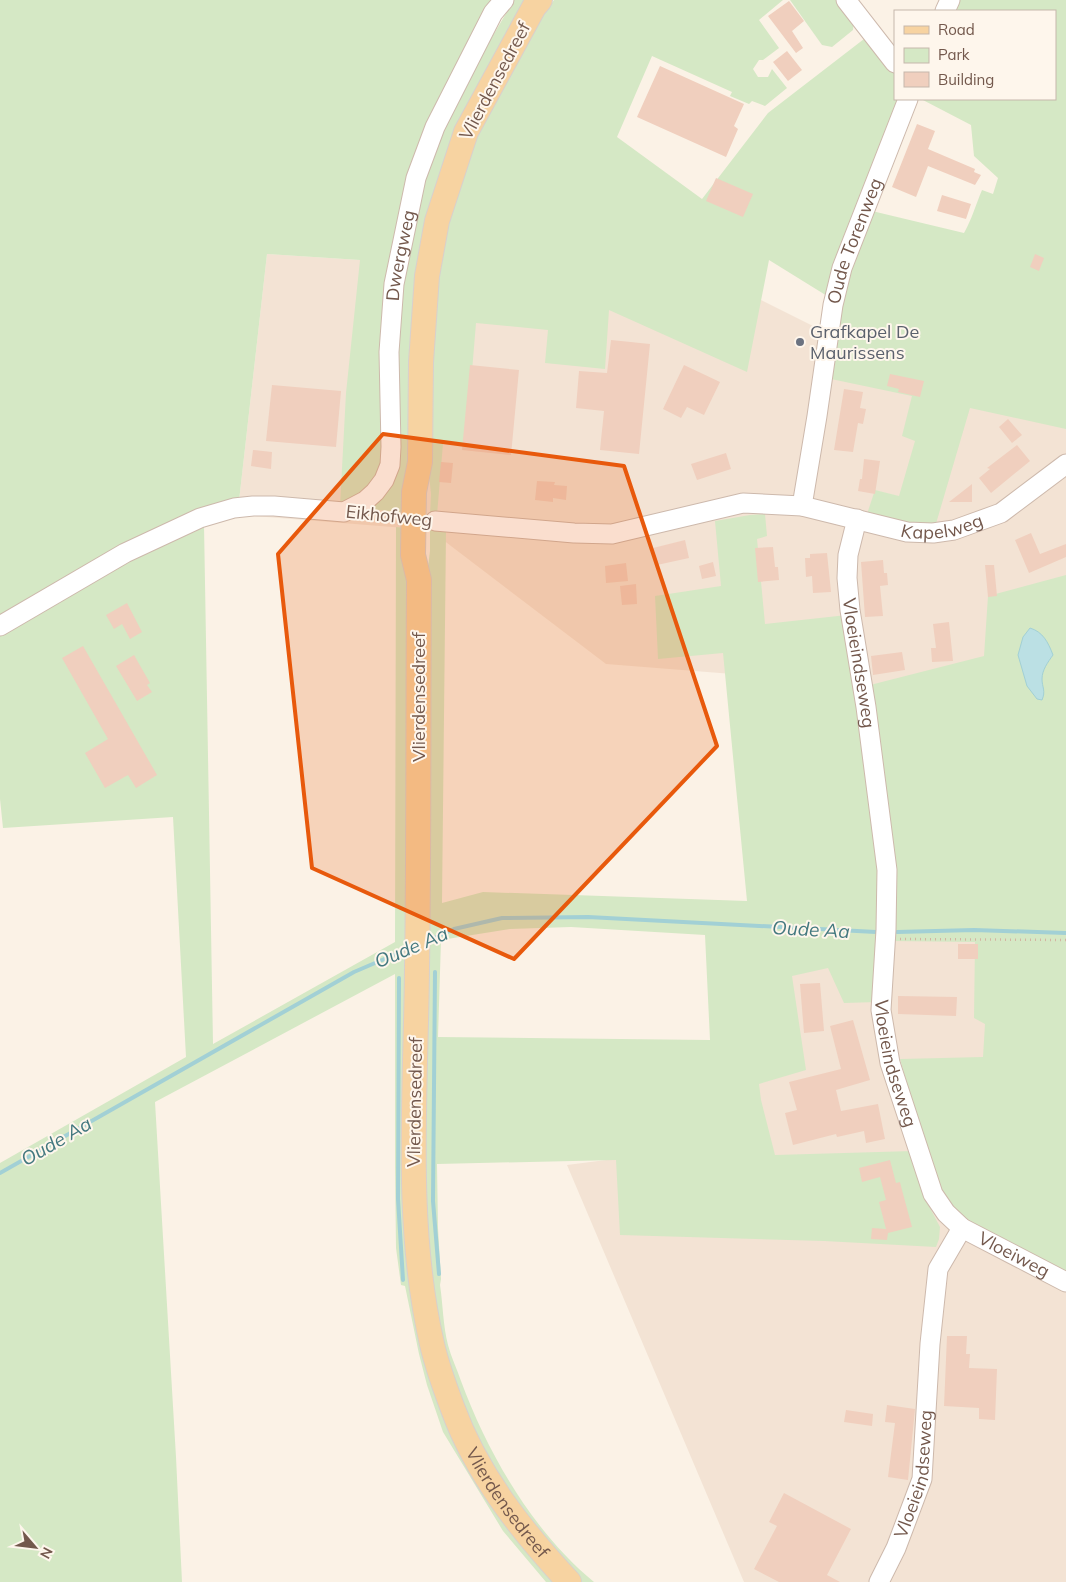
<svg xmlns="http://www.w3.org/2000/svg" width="1066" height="1582" font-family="Mulish,sans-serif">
<rect width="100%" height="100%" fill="#fbf2e6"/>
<g fill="#f3e3d4">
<path d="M617 228 849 344 1066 407V648L870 685 606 664 430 530 241 515 239 501 267 254 360 260Z"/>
<path d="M767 930 986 938 1019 1064 896 1061 980 1230 1066 1223V1582H744L567 1165 754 1141Z"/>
</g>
<g fill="#d5e8c5" fill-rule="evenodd">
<path d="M0 0H499L406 194 384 453 373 485 340 506 346 393 360 260 267 254 239 501 0 618Z"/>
<path d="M514 0H536L444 179 409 513 358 508 378 493 410 234 430 162 459 98 479 59Z"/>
<path d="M554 0H783L759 20 779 48 763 60H759L753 69 758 77H768L772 69 787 88 765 106 752 101 749 104 730 96 732 92 652 56 617 137 702 199 768 113 864 39 871 40 895 71V99H902L832 299 769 260 747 372 609 310 605 369 545 363 548 330 476 323 466 444H443L437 515H430L431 494 428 466 432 311 447 223 470 150 505 75 545 12Z"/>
<path d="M790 0H839L854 19 853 30 832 47 822 45Z"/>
<path d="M957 0H1066V429L970 408 935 527 866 517 875 490 899 496 915 441 902 436 912 396 831 379 837 334 847 274 872 211 964 233C972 219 976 204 982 190L993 194 998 178 974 156 971 125 921 99H1055V11H952Z"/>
<path d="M765 514 767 536 757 539 765 624 847 615 880 873 878 1002 844 1003 828 968 792 976 806 1070 759 1084 761 1100 775 1155 913 1151 930 1208 940 1227 939 1239 936 1247 824 1241 620 1235 616 1160 437 1164 438 1228 441 1279 440 1285C443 1305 443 1326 448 1345 451 1357 457 1369 461 1381 488 1454 533 1532 594 1582H580L515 1509 450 1384 424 1234 427 575 430 551V530L446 532 442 903 483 892 747 901 723 653 658 659 655 596 721 586 715 521 750 515ZM571 927 705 935 710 1040 438 1037 441 940 510 929Z"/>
<path d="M204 525 213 1044 395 942 396 527 409 528 424 1347 559 1582H546L503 1531 443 1432 427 1385 419 1354 405 1286 401 1285 396 1248 395 1166V974L155 1102 176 1457 182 1582H0V1163L186 1057 173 817 3 828 0 799V634L112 569Z"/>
<path d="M1066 575V1275L956 1214 940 1195 925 1148 900 1059 983 1057 985 1024 974 1018 975 942 890 941 870 685 984 656 988 596Z"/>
</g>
<path fill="#bbe0e4" stroke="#a2d0d5" d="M1030 628C1043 632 1048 642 1053 655 1048 662 1042 670 1042 679 1042 687 1046 691 1042 700L1037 699 1027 686 1018 655 1023 637Z"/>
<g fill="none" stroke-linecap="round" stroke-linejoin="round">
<g stroke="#a2d0d5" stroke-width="4">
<path d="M897 932 974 930 1066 933"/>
<path d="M425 942 454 929 502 918 588 917 876 932"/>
<path d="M435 972 433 1201 439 1274"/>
<path d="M399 978 398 1199 403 1280"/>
<path d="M0 1173 354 972 410 948"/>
</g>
</g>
<g fill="#f0cfbe">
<path d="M789 1 804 21 792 31 803 48 796 53 768 16Z"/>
<path d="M787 51 802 70 788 81 773 62Z"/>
<path d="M660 66 744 104 734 126 738 129 726 157 637 117Z"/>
<path d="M917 124 935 131 928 149 975 169 974 172 981 175 975 185 928 166 916 197 892 187Z"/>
<path d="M716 178 753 194 743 217 706 201Z"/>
<path d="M942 195 971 204 966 219 937 211Z"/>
<path d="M1035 254 1044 258 1039 271 1030 267Z"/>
<path d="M611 340 650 344 639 454 600 450 604 411 576 408 579 371 607 373Z"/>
<path d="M470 365 519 370 511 455 462 450Z"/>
<path d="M684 365 720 382 704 415 687 407 681 418 663 409Z"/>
<path d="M890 374 924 381 920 397 898 392 899 389 887 386Z"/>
<path d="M272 385 341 391 336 447 266 441Z"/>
<path d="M844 389 863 392 860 408 866 409 863 424 858 423 853 452 834 450Z"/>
<path d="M1008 419 1022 435 1012 443 999 427Z"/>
<path d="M1017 445 1030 461 991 493 979 478 990 469 987 468Z"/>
<path d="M253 450 272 452 271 469 251 466Z"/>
<path d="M726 453 731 469 697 480 691 464Z"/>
<path d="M864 459 880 461 875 494 858 491 860 479H862Z"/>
<path d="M441 462 453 463 451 483 439 482Z"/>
<path d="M537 481 555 482 554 485 567 486 566 500 553 498V502L535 500Z"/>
<path d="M972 484V502H949Z"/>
<path d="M1031 533 1040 554 1066 544V557L1029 573 1015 540Z"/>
<path d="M685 540 689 558 657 565 653 548Z"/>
<path d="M773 547 775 567H778L779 580 758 582 755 548Z"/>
<path d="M827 553 831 592 813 593 812 576 806 577 805 558H810V554Z"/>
<path d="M883 560 884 573H887L888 585 880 586 883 616 865 617 861 562Z"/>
<path d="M713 562 716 576 702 579 699 566Z"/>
<path d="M626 563 628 581 606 583 605 566Z"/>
<path d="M985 565H994L997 596 988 597Z"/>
<path d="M636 584 637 604 622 605 620 586Z"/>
<path d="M127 603 142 632 130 639 122 624 114 629 106 615Z"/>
<path d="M949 622 953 661 932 662 931 648H936L933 624Z"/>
<path d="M83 646 157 775 136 788 128 775 105 788 85 753 108 739 62 658Z"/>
<path d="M902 652 905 670 873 675 871 656Z"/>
<path d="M134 655 150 683 147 685 152 692 137 701 116 666Z"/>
<rect x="958" y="944" width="20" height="15"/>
<path d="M820 983 824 1031 804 1033 800 984Z"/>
<path d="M898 996 957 997 956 1016 898 1014Z"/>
<path d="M853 1020 870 1080 836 1090 841 1111 878 1104 885 1139 866 1143 864 1131 837 1137 836 1134 793 1145 785 1113 797 1110 789 1082 841 1069 830 1026Z"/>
<path d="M890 1160 896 1183 900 1182 902 1190 912 1227 888 1233 887 1240 871 1239 872 1228 886 1229 879 1202 886 1200 880 1177 862 1182 859 1168Z"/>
<path d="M947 1336H967L966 1354H970L969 1368 997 1369 995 1420 979 1419V1408L944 1406Z"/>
<path d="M887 1405 915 1409 908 1480 888 1477 895 1423 885 1422Z"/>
<path d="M846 1410 873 1414 872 1426 844 1422Z"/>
<path d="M784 1493 851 1529 827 1575 840 1582H779L754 1569 777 1526 769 1522Z"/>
</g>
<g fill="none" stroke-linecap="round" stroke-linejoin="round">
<g stroke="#cdb9ac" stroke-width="21">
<g id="minor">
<path d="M846 0 895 63"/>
<path d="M945 11 950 0"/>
<path id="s1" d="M802 506 817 416 833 305 842 268 908 99"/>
<path id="s2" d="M857 519 848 555 847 578 850 610 866 707 887 870 886 930 881 1010 890 1063 933 1194 946 1213 962 1228 1066 1282"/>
<path id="s3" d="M435 521 574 533 612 534 743 503 802 506 907 532 933 533 954 530 1001 513 1066 464"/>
<path id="s4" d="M0 626 125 553 200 518 234 508 253 506H274L344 512 365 501 375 492 384 480 390 465 391 447 389 352 394 284 416 178 435 127 493 13 504 0"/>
<path id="s5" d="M879 1582 896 1548 922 1479 930 1344 938 1269 962 1228"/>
</g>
</g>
<g stroke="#d8d0cd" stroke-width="26">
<g id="major">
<path id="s6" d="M540 0 534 7 466 132 437 221 427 276 421 362 420 462 414 492 413 555 419 580C418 709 419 839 417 968 416 1091 404 1223 432 1344 437 1366 445 1388 453 1409 477 1475 522 1531 569 1582"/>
</g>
</g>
<g stroke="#d4b3a2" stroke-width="2.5" stroke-dasharray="1 4" stroke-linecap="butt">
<path d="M373 515 397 518"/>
<path d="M900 939 1066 940"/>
</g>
<use href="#minor" stroke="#fff" stroke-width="19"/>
<use href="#major" stroke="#f7d3a1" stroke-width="24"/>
</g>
<path fill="#e8590c" fill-opacity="0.2" stroke="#e8590c" stroke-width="4" stroke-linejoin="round" d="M383 434 624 466 717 746 514 959 312 868 278 554Z"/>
<circle fill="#6b7280" stroke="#fef6ec" stroke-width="2" cx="800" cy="342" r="5"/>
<g text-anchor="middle" stroke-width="4" stroke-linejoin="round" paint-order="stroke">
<g font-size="18" fill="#73584c" stroke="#fef6ec">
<text transform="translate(495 81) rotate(-62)" y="6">Vlierdensedreef</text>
<text dy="6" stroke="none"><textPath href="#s1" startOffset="271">Oude Torenweg</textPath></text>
<text dy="6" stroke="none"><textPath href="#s4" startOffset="652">Dwergweg</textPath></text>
<text transform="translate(389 516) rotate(6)" y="6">Eikhofweg</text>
<text dy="6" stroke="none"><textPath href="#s3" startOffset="515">Kapelweg</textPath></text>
<text dy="6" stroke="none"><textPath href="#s2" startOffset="146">Vloeieindseweg</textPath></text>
<text transform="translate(419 697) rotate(-90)" y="6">Vlierdensedreef</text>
<text dy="6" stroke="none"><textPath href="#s2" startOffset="550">Vloeieindseweg</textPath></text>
<text transform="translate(415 1102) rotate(-89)" y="6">Vlierdensedreef</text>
<text dy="6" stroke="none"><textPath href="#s2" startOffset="790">Vloeiweg</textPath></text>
<text dy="6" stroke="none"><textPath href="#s5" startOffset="115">Vloeieindseweg</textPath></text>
<text dy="6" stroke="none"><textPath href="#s6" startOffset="1549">Vlierdensedreef</textPath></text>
</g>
<g font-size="18" fill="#5b616d" stroke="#fef6ec" text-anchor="start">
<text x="810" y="338">Grafkapel De<tspan x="810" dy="21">Maurissens</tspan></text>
</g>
<g font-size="19" font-style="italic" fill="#43787f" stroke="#fef6ec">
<text transform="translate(811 929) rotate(3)" y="7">Oude Aa</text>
<text transform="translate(411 947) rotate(-23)" y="7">Oude Aa</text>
<text transform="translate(56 1141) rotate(-30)" y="7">Oude Aa</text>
</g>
</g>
<rect x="894" y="10" width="162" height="90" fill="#fef6ec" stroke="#c6b7ac"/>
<rect x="904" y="26" width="25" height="8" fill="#f7d3a1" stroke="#c6b7ac"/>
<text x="938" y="35" font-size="15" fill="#73584c">Road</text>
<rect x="904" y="48" width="25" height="15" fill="#d5e8c5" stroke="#c6b7ac"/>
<text x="938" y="60" font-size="15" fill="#73584c">Park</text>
<rect x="904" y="72" width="25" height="15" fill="#f0cfbe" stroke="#c6b7ac"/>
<text x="938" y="85" font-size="15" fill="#73584c">Building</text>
<g transform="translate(35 1547) rotate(118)" stroke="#fef6ec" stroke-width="4" paint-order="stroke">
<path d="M0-4L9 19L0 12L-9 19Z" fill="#73584c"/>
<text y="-8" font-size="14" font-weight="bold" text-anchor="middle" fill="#73584c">N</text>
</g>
</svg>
